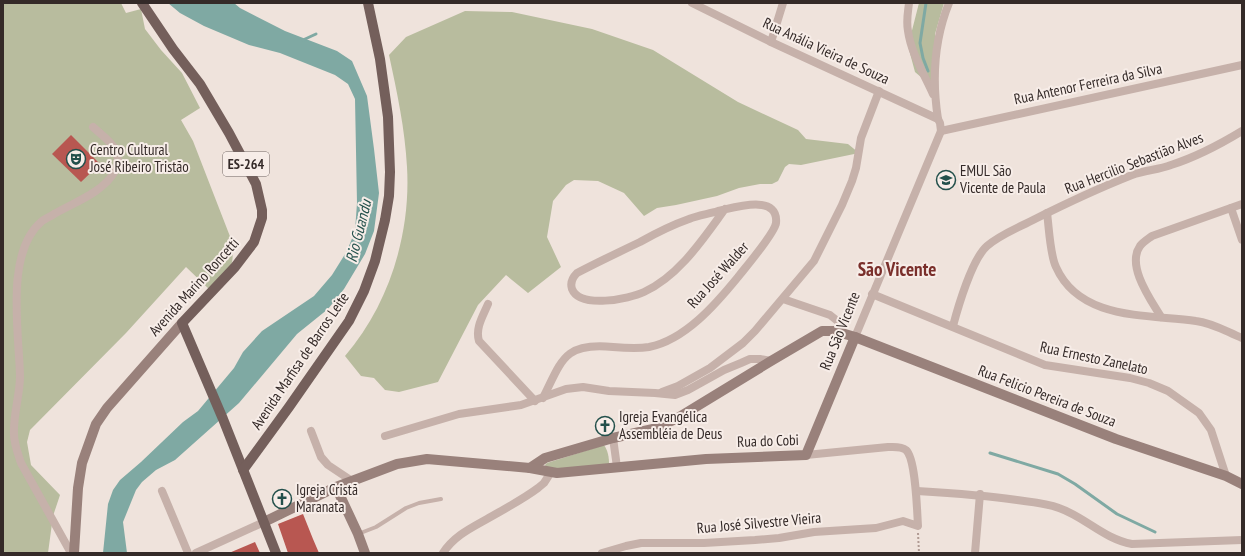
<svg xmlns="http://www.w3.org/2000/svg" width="1245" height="556" font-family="'PT Sans Narrow',sans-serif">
<rect width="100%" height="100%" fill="#efe3dc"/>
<g fill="#b8bc9e">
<path d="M3 3H121L126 13 141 9 145 29 161 50 182 73 200 108 181 120 193 141 231 239C236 269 230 269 210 290L186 267 126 333 30 430 27 442 31 465 60 495 53 516 48 553H3Z"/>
<path d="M919 3H944L935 34 937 80 928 83 915 72 908 46Z"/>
<path d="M465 11 512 12 592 29 653 50 738 102 798 130 806 139 848 144 859 153 801 165 789 164 785 167 778 181 772 184H760L739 188 717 196 676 205 657 208 644 216 624 193 598 181 574 180 566 185 553 201 547 237 561 267 528 293 506 275 478 305 438 382 399 392 385 390 374 378 361 376 345 356C389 305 411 234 407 167 405 129 397 92 389 55L406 37Z"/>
<path d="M604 445C608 451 609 457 609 464L558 469 546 467 545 465 547 463Z"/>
</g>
<path fill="#7fa9a3" d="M168 3H234L240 8 285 31 337 51 352 61 367 96 374 149 379 193 374 231 365 254 344 289 328 309 297 334 239 403 175 460 156 470 142 482 136 490 123 522 127 553H103L108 504 113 490 120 480 141 462 183 422 198 411 234 368 243 352 262 331 314 296 332 275 347 251 355 231 357 203 355 99 348 84 335 75 280 53 249 45 204 26 180 13Z"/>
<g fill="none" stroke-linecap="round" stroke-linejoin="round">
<g stroke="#7fa9a3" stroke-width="3">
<path d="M926 3 920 43 923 58 928 71"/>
<path d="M303 40 316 34"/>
<path d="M990 453 1058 474 1075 484 1117 514 1155 532"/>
</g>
</g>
<g fill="#b85751">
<path d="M71 135 100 164 81 182 52 154Z"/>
<path d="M303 514 313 539 319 553H288L278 524Z"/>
<path d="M255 542 260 553H229Z"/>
</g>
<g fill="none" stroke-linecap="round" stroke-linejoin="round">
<path stroke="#b19b94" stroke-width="2" stroke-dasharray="2 2" stroke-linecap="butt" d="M918 533 919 553"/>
<path stroke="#c6b1aa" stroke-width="4" d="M358 534 376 527 406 508 419 503 441 499"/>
<g stroke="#c6b1aa" stroke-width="8">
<path d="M692 3 771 42 938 119 940 123 941 131 855 337"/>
<path d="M909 3C908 12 906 21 908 31 911 53 924 74 933 94"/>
<path d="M771 42 783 3"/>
<path d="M938 119C932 80 934 40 949 3"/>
<path d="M941 131 1242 65"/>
<path d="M1231 208 1242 240"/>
<path d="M1047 213C1049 227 1050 255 1056 267 1080 321 1148 314 1196 321 1213 323 1227 332 1242 338"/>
<path d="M872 294 1045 365 1130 378 1149 383 1168 391 1199 413 1211 430 1226 476"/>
<path d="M783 299 830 315 840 323 843 333"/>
<path d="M488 304C483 316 475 328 479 341L535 401"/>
<path d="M1161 317C1151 300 1126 266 1140 246 1143 242 1148 239 1152 236L1242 204"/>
<path d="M953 326C958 307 972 259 987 246 1001 234 1020 227 1035 219 1067 203 1099 188 1132 175 1145 170 1158 170 1171 165 1196 157 1219 145 1242 131"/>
<path d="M662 392 678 386 710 368 743 343 755 331 814 261 842 205 852 181 856 168 861 138 879 91"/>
<path d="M543 398C562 360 564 342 613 347 625 348 637 349 649 347 685 340 716 304 738 277 745 268 775 233 776 223 779 193 733 208 718 211 709 214 698 215 689 219 672 225 656 233 640 242 619 252 598 262 577 273 573 277 570 283 572 289 580 309 629 299 644 292 679 276 703 239 725 209"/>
<path d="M311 431 321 457 328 465 352 481"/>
<path d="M385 436 459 414 521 405 566 389 583 387 609 391 655 393 675 395 688 390 724 370 741 363 750 359H760L771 361"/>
<path d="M613 438 617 467"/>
<path d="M162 491 188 553"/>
<path d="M917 491C951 493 983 495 1017 500 1031 502 1046 503 1059 508 1085 517 1104 539 1132 544L1242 540"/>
<path d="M71 553 21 463C18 454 14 444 14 434 13 415 20 395 20 376 19 333 5 253 41 222 44 219 50 217 54 214 73 203 104 192 115 171 125 150 107 140 93 127"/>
<path d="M196 553 264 522"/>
<path d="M443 553C454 536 471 528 487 519 504 509 522 500 538 488L544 483 551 472"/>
<path d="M602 553 626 546 641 543H704L755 540 779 538 814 532 876 528 903 521 918 526C917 512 916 459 906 450 901 446 894 447 888 447L806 455"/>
<path d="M975 553 980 494"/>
</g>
<g stroke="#99817b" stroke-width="10">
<path d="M530 468 545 458 613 438 653 429 676 419 771 361 822 331H835L855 337 1116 439 1226 476 1242 484"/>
<path d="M336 487 358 534 365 553"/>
<path d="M264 522 336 487 397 464 427 459 530 468 557 473 706 459 806 455 855 337"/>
<path d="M74 553 78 488 82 463 96 424 107 408 182 323"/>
</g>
<g stroke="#745f5b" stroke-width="10">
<path d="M142 3 173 49 200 84 229 133 256 184 262 210V218L254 242 235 267 182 323 223 419 276 553"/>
<path d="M243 470 289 407 349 321 364 291 375 261 385 220 389 196 390 172 388 117 380 59 368 3"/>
</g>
</g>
<defs>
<g id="theatre-ring" transform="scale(1)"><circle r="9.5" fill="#f7ede8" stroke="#23504b" stroke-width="1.5"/><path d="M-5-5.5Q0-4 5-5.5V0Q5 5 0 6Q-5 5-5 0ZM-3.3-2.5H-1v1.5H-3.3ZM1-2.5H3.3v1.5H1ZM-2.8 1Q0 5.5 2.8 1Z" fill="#23504b"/></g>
<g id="school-ring" transform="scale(1)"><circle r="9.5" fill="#f7ede8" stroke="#23504b" stroke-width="1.5"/><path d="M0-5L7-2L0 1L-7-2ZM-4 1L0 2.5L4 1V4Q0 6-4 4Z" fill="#23504b"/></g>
<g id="church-ring" transform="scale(1)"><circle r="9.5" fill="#f7ede8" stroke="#23504b" stroke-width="1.5"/><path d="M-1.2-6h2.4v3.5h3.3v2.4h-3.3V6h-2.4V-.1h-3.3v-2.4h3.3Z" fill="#23504b"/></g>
</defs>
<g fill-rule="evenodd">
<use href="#theatre-ring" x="76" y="159"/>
<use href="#school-ring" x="946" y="180"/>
<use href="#church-ring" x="605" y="426"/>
<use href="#church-ring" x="282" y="499"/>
</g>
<g text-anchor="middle" stroke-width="4" stroke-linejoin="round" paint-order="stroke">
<rect fill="#f7ede8" stroke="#6e6462" stroke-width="1" x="223" y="152" width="46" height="24" rx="3"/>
<g font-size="14" font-weight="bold" fill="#342a28">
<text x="246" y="169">ES-264</text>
</g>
<g font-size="15" fill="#342a28" stroke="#f7ede8">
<text transform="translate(826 51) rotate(25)" y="5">Rua Anália Vieira de Souza</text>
<text transform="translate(1088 84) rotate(-12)" y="5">Rua Antenor Ferreira da Silva</text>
<text transform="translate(1134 163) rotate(-21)" y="5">Rua Hercilio Sebastião Alves</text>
<text transform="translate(718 275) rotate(-48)" y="5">Rua José Walder</text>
<text transform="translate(194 287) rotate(-48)" y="5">Avenida Marino Roncetti</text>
<text transform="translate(840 331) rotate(-68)" y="5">Rua São Vicente</text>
<text transform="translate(1094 358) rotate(12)" y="5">Rua Ernesto Zanelato</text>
<text transform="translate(300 361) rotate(-56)" y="5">Avenida Marfisa de Barros Leite</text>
<text transform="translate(1047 396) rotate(21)" y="5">Rua Felicio Pereira de Souza</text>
<text transform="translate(768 441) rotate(-2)" y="5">Rua do Cobi</text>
<text transform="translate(759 523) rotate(-5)" y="5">Rua José Silvestre Vieira</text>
</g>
<g font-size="15" fill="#342a28" stroke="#f7ede8" text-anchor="start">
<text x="90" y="155">Centro Cultural<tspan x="90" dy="17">José Ribeiro Tristão</tspan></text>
<text x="960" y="176">EMUL São<tspan x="960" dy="17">Vicente de Paula</tspan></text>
<text x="619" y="422">Igreja Evangélica<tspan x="619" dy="17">Assembléia de Deus</tspan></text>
<text x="296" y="495">Igreja Cristã<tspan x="296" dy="17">Maranata</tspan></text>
</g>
<g font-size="16" font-style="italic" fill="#23504b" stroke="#f7ede8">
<text transform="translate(358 231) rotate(-76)" y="6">Rio Guandu</text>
</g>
<g font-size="19" font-weight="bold" fill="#7a2f2b" stroke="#f7ede8">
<text x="897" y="276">São Vicente</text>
</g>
</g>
<rect width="1245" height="556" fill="none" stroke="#342a28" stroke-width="8"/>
</svg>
